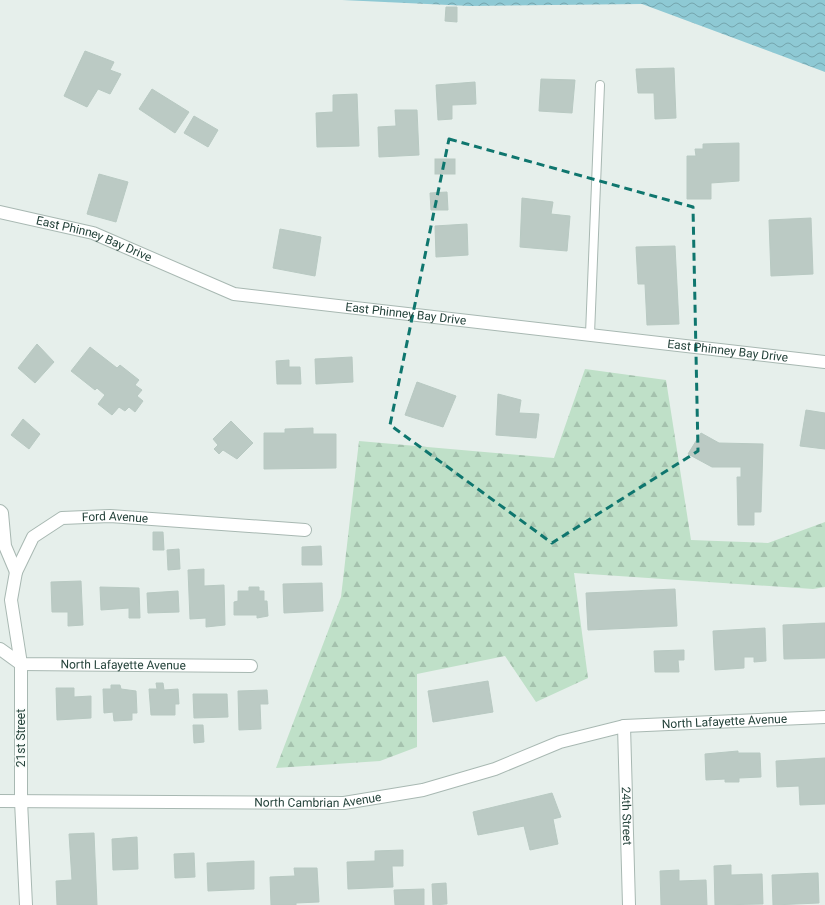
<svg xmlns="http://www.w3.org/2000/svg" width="825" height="905" font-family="Roboto,sans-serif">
<defs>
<pattern id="forest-firs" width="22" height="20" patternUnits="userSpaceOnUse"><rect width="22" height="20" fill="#bfe0c8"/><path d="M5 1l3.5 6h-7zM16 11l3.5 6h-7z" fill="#a4c1ad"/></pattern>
<pattern id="water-waves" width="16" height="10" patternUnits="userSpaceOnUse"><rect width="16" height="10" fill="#8ec9d4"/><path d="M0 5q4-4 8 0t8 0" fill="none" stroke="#74a5ad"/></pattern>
</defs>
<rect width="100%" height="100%" fill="#e6efeb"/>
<path fill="url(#forest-firs)" d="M585 369 666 380 691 540 768 543 825 522V587L813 589 574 573 588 678 536 702 505 656 417 674V747L380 761 276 768 341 597 359 441 554 458Z"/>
<path fill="url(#water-waves)" d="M342 0H825V72L642 4 470 6Z"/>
<g fill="#bbcac4" stroke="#b8c9c2">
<path d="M446 7H457V22L445 21Z"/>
<path d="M85 51 114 62 110 70 121 74 110 94 98 89 87 107 64 96Z"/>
<path d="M674 68 676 118 655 119 654 93H638L636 69Z"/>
<path d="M541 79 575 80 572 113 539 111Z"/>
<path d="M475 82 476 104 452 105V119L438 120 436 85Z"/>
<path d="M152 89 189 112 175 133 139 109Z"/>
<path d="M357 94 359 146 317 147 316 113 333 112V95Z"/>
<path d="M395 110H417L419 155 379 157 378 127 396 126Z"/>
<path d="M194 116 218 130 208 147 184 133Z"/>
<path d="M739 143V181L711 183V199H687V156H696L695 149H703V144Z"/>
<rect x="435" y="159" width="20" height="15"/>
<path d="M99 174 128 182 116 222 87 214Z"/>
<path d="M447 192 448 210H431L430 193Z"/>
<path d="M522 198 553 202 551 214 570 216 567 251 520 247Z"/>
<path d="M811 218 813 274 771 276 769 220Z"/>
<path d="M467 224 468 255 436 257 435 226Z"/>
<path d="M280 229 321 237 315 276 273 268Z"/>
<path d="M675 246 679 324 647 325 645 284H638L636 247Z"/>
<path d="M37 344 54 362 35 383 18 368Z"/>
<path d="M90 347 117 368 120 365 139 380 135 385 142 390 137 396 143 401 135 412 129 407 125 411 119 407 112 415 98 404 105 395 97 388 95 390 71 371Z"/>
<path d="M352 357 353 382 316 384 315 359Z"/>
<path d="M289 360V367H300L301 384H277L276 361Z"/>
<path d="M417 382 456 396 443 427 405 415Z"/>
<path d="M498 394 521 400 519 413 539 414 536 438 496 435Z"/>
<path d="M806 410 825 413V449L800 446Z"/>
<path d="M23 419 40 434 29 449 11 435Z"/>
<path d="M231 421 253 443 237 459 223 450 219 454 214 449 218 445 213 439Z"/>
<path d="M313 428V434H336V468L264 469V433H285V429Z"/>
<path d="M701 433 719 443 763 444 761 512H754V525H738L737 477H741V467H712L688 454Z"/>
<path d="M153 532H163L164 550H153Z"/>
<path d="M321 546 322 565H302V547Z"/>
<path d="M179 549 180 569 168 570 167 550Z"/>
<path d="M204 569V586L224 585 225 625 206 627V618L190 619 188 570Z"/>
<path d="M81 581 83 625 68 626V612H52L51 582Z"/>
<path d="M322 583 323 611 284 613 283 584Z"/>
<path d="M100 587 139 588 140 618H129V608L101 610Z"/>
<path d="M249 587H259V591H264V601H267L268 616 257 618V615H234V602L238 601V591H249Z"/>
<path d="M675 589 677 626 588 630 586 593Z"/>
<path d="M178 591 179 612 148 613 147 593Z"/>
<path d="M825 623V658L784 659 783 625Z"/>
<path d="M765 628 766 661 754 662V657H744V668L715 670 713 631Z"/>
<path d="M684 650V660H678L679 672H655L654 651Z"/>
<path d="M488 681 493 712 433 722 428 691Z"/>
<path d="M156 683H163L164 690 178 689 179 704H175V715H151L149 689H157Z"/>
<path d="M111 685H120L121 689 136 691 137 713H132V720L114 721 113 712 104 713 103 689H111Z"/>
<path d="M56 688H74V697L91 696V718L57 720Z"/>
<path d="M267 690 268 704H260L261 729 239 730 238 691Z"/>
<path d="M193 694H227L228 717 194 718Z"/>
<path d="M193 725H203L204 742 194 743Z"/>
<path d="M738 751V753H760L761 777 739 778V782H725V779L706 780 705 754Z"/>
<path d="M825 758V804L800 805 799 786 777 787 776 761Z"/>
<path d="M552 793 561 817 553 819 558 844 530 850 524 826 478 835 473 812Z"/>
<path d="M94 833 97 905H57L56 881 72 880 69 834Z"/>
<path d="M137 837 138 869 113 870 112 839Z"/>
<path d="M403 850V866H392L393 887 348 889 347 862 375 861V851Z"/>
<path d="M194 853 195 877 175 878 174 854Z"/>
<path d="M254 861V889L208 891 207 863Z"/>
<path d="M731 865V875L762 874 763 904 715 905 714 866Z"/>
<path d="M294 868H317L319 902 296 903V905H271L270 877 295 876Z"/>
<path d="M679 870V881L706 880 707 905H661L660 871Z"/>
<path d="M818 873 819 903 773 905 772 875Z"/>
<path d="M446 883 447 904 433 905 432 884Z"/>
<path d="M424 889V905H395L394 890Z"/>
</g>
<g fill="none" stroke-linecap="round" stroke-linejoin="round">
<g stroke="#a8b8b2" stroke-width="10">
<path id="service" d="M590 334 600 85"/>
</g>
<g stroke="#a8b8b2" stroke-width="14">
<g id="minor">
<path d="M0 511 2 513 5 546 16 572"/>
<path id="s1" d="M0 649 21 664 251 666"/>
<path id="s2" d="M624 726 629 905"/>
<path id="s3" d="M0 801 344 803 423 790 495 769 560 742 624 726 825 717"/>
<path id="s4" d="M26 905 21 801V664L11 600 16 572 33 537 62 518 110 516 305 530"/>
</g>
</g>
<g stroke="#a8b8b2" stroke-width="14">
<g id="tertiary">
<path id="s5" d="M0 212 93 233 234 294 825 362"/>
</g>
</g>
<use href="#service" stroke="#fff" stroke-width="8"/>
<use href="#minor" stroke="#fff" stroke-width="12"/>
<use href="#tertiary" stroke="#fff" stroke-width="12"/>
</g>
<path fill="none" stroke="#0f766e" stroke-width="3" stroke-dasharray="8 5" stroke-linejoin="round" d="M449 139 693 207 698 451 552 543 390 425Z"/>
<g text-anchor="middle" stroke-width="3" stroke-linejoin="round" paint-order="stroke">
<g font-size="12" fill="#24423a" stroke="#f7fbf9">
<text dy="4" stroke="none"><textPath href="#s5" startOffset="98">East Phinney Bay Drive</textPath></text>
<text dy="4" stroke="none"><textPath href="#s5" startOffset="422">East Phinney Bay Drive</textPath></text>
<text dy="4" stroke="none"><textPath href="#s5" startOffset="746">East Phinney Bay Drive</textPath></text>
<text dy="4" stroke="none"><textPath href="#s4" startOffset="461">Ford Avenue</textPath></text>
<text dy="4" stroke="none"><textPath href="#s1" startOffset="128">North Lafayette Avenue</textPath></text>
<text dy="4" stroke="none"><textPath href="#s3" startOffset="736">North Lafayette Avenue</textPath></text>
<text transform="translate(21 738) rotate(-90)" y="4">21st Street</text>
<text dy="4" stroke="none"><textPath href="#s3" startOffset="318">North Cambrian Avenue</textPath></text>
<text dy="4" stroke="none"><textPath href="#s2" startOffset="90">24th Street</textPath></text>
</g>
</g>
</svg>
